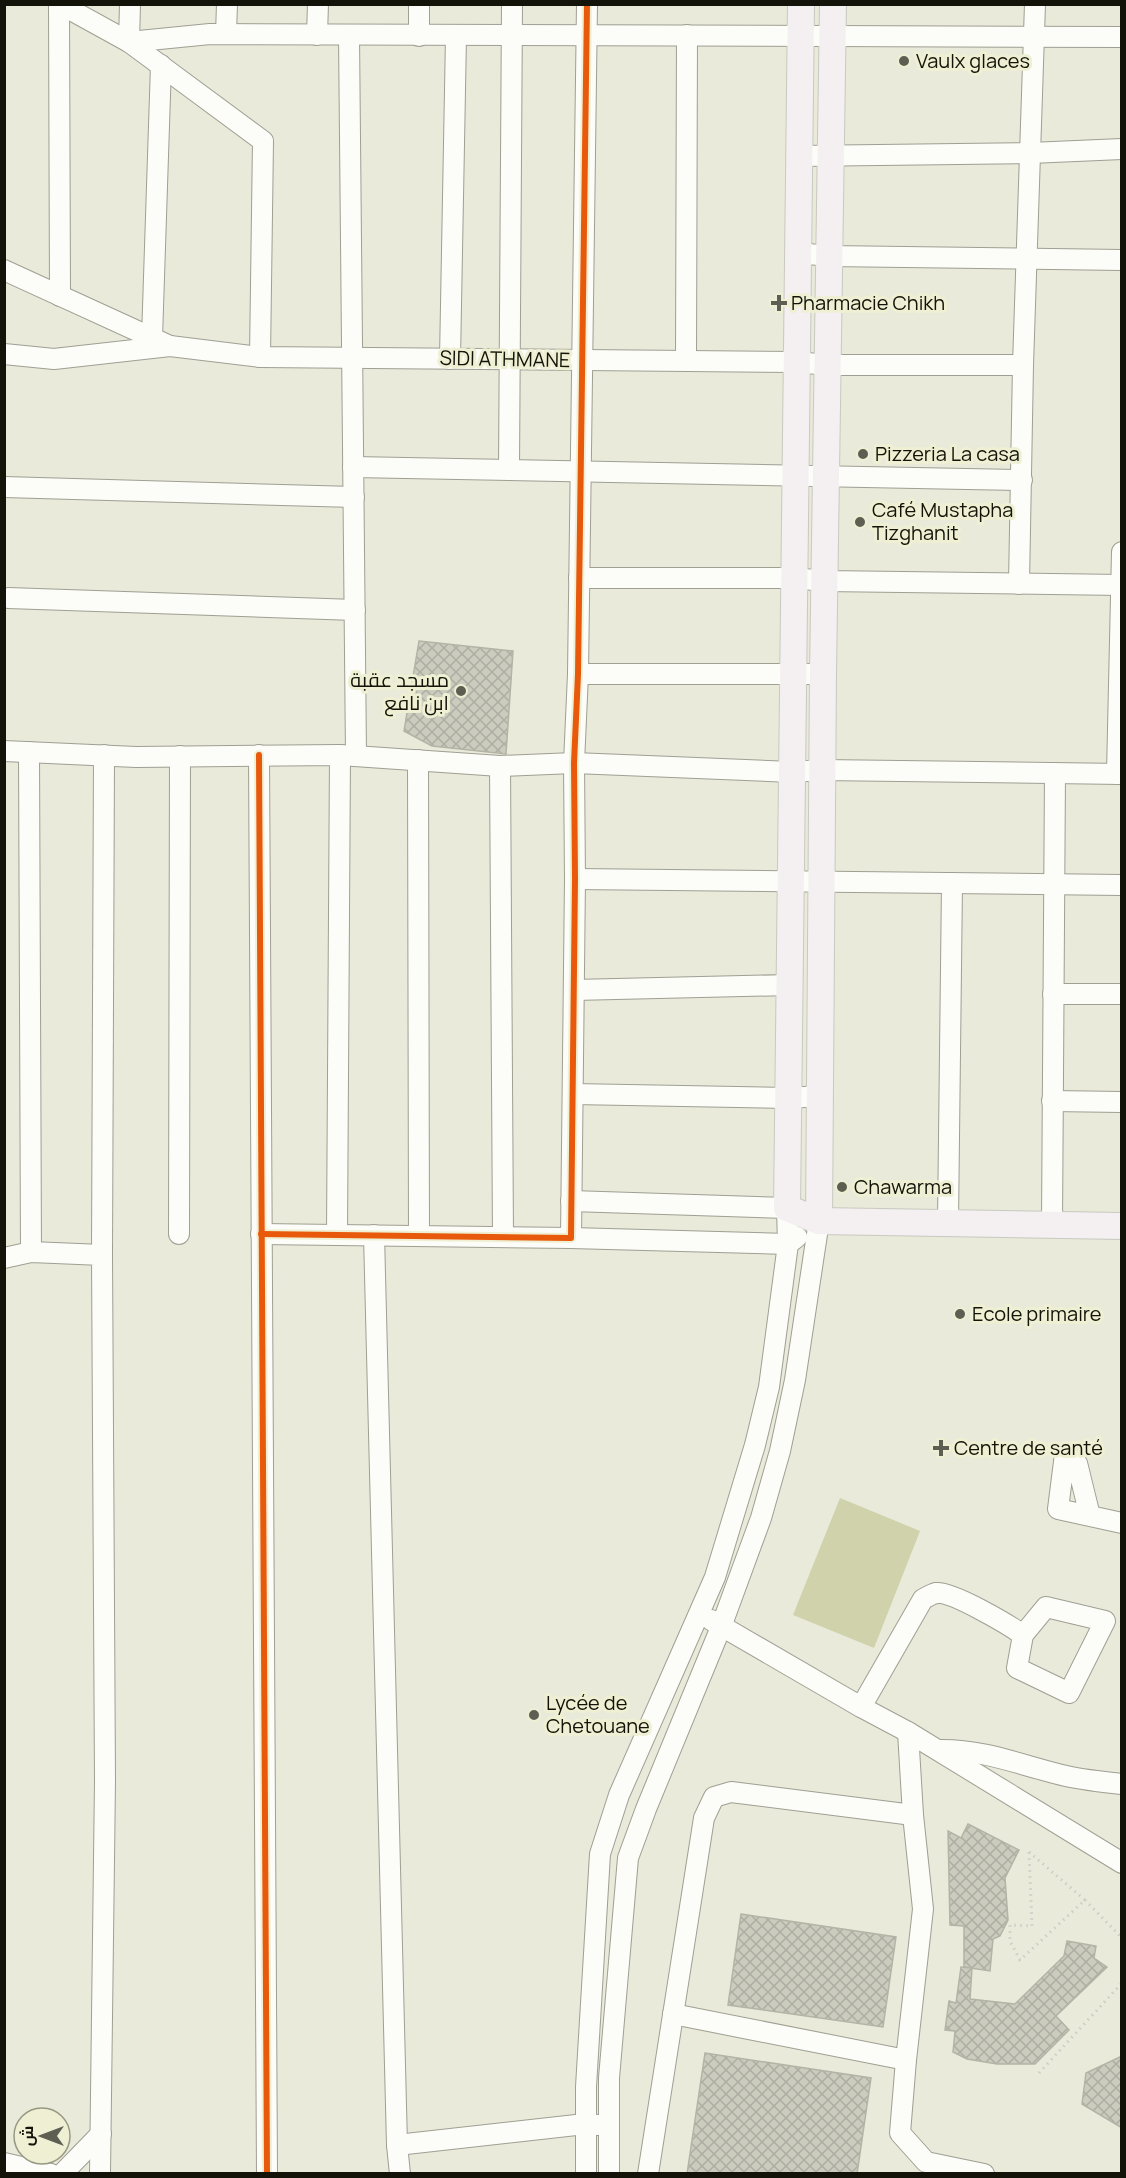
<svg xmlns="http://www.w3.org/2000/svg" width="1126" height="2178" font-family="Manrope,Cairo,sans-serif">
<defs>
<pattern id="building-cross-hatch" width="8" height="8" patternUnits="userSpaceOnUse" patternTransform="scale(1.5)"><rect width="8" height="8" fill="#cbcbbe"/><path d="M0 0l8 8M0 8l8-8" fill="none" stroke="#adada2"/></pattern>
</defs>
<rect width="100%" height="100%" fill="#e9ead9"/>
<path fill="#d0d2ac" d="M840 1498 920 1531 874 1648 793 1615Z"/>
<g fill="url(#building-cross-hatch)" stroke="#b3b4a6" stroke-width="1.5">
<path d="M419 641 513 651 506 754 432 746 404 731Z"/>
<path d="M968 1824 1019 1850 1005 1878 1008 1920 1000 1936 993 1939 990 1971 964 1967V1926L950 1925 948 1831 961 1838Z"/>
<path d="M741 1914 896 1937 883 2027 728 2005Z"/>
<path d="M1067 1941 1096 1946 1094 1958 1107 1967 1056 2016 1069 2030 1035 2064H997L967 2059 953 2052 955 2031 945 2030 949 2001 956 2003 961 1967 972 1968 970 1999 1015 2004 1064 1956Z"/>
<path d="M705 2053 871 2078 857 2174H687Z"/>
<path d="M1122 2056V2128L1082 2104 1086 2073Z"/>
</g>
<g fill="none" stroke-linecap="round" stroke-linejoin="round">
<g stroke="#9f9f93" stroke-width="22">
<g id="minor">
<path d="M59 4 60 296"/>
<path d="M60 4 129 42 263 141 260 357"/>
<path d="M130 4 129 42 210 34 1122 37"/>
<path d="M226 34 227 4"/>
<path d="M317 35 318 4"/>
<path d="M349 35 356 756"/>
<path d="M419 36V4"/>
<path d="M799 156 1030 153 1122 149"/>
<path d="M798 253 829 256 1122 260"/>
<path d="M4 270 170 346 260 357 797 362 827 365H1023"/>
<path d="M152 338 161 65"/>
<path d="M4 354 54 359 170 346"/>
<path d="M450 359 456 36"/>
<path d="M686 361 687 35"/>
<path d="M353 467 1022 480"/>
<path d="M509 470 512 4"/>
<path d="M4 487 354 497"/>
<path d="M579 578H794L824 581 1122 585"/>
<path d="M1019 584 1023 365 1035 4"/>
<path d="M8 598 355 610"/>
<path d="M578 674H823"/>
<path d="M4 751 136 757 340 755 500 766 574 763 792 772 822 770 1122 774"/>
<path d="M29 752 31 1252"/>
<path d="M259 755 267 2174"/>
<path d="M418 760 419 1236"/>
<path d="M500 766 503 1237"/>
<path d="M1117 774 1122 552"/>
<path d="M575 879 1122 885"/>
<path d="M574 990 789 985"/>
<path d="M1053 994H1122"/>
<path d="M573 1094 788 1098 821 1096"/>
<path d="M1052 1101 1122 1102"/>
<path d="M571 1201 787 1208 788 1244 769 1387 755 1445 715 1577 619 1795 600 1854 586 2087V2174"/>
<path d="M948 1222 952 883"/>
<path d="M1052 1224 1055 773"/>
<path d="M179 1234 180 756"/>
<path d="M261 1234 571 1238 575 879 574 763 578 674 587 4"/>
<path d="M337 1235 340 755"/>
<path d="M374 1235 397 2145"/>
<path d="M571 1238 788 1244 797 1237"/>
<path d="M102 1255 104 755"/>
<path d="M4 1258 31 1252 102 1255 105 1781 100 2174"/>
<path d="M1090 1516 1077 1463 1065 1454 1058 1509 1122 1523"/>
<path d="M711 1620 861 1707 908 1732 1122 1863"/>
<path d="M861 1707 923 1599C927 1597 932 1594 936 1593 952 1591 1009 1625 1023 1635L1046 1607 1105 1621 1069 1693 1017 1668 1023 1635"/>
<path d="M939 1750C984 1749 1023 1766 1066 1776 1084 1780 1103 1782 1122 1784"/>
<path d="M673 2014 906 2060 923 1909 913 1815"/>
<path d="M906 2060 900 2133 926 2162 984 2174"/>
<path d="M4 2163 51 2174"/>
<path d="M62 2174 101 2134"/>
<path d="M400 2174 397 2145 585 2124 598 2125"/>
<path d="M609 2174V2078L628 1858 646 1809 721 1627 761 1518 780 1451 795 1380 819 1221"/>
<path d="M648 2174 704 1818 714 1797 731 1792 913 1815 908 1732"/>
</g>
</g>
<g stroke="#c8c9c0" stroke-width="28">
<g id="major">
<path d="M801 4 787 1208 819 1221 1122 1226"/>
<path d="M819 1221 823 674 833 4"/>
</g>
</g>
<g stroke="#cdcdc8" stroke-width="3" stroke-dasharray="1.5 4.5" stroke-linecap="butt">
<path d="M1029 1852 1085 1900 1020 1960 1010 1941V1925L1032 1926Z"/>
<path d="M1085 1900 1122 1938"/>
<path d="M1039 2073 1122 1983"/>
</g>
<use href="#minor" stroke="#fcfcf9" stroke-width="20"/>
<use href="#major" stroke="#f4eff0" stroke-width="26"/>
<g stroke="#eff0d3" stroke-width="10">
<g id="cycleway">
<path d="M259 755 267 2174"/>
<path d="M261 1234 571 1238 575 879 574 763 578 674 587 4"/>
</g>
</g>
<use href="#cycleway" stroke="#e8590c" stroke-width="6"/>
</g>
<g fill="#5e5e52" stroke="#eff0d3" stroke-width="2">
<circle cx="904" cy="61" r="6"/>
<path d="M776 294h6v6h6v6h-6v6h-6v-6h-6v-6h6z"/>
<circle cx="863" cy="454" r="6"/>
<circle cx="860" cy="522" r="6"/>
<circle cx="461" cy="691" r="6"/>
<circle cx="842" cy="1187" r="6"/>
<circle cx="960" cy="1314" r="6"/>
<path d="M938 1439h6v6h6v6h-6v6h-6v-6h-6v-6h6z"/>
<circle cx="534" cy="1715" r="6"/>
</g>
<g text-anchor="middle" stroke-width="6" stroke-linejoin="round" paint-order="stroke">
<g font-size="20" fill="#131309" stroke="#eff0d3" text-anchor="start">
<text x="916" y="68">Vaulx glaces</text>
<text x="791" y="310">Pharmacie Chikh</text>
<text x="875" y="461">Pizzeria La casa</text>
<text x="872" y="517">Café Mustapha<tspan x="872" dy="23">Tizghanit</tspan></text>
<text x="449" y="687" text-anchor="end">مسجد عقبة<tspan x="449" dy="23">ابن نافع</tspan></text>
<text x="854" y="1194">Chawarma</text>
<text x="972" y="1321">Ecole primaire</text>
<text x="954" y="1455">Centre de santé</text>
<text x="546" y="1710">Lycée de<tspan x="546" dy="23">Chetouane</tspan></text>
</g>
<g font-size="20" fill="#131309" stroke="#eff0d3">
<text transform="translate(505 359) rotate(1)" y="7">SIDI ATHMANE</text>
</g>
</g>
<rect width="1126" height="2178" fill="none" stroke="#131309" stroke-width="12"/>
<g transform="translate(42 2136) rotate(270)"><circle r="28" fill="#eff0d3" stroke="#979882" stroke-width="1.5"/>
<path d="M0-4.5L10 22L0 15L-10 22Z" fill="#5e5e52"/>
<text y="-9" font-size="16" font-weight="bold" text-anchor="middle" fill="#131309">ش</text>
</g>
</svg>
